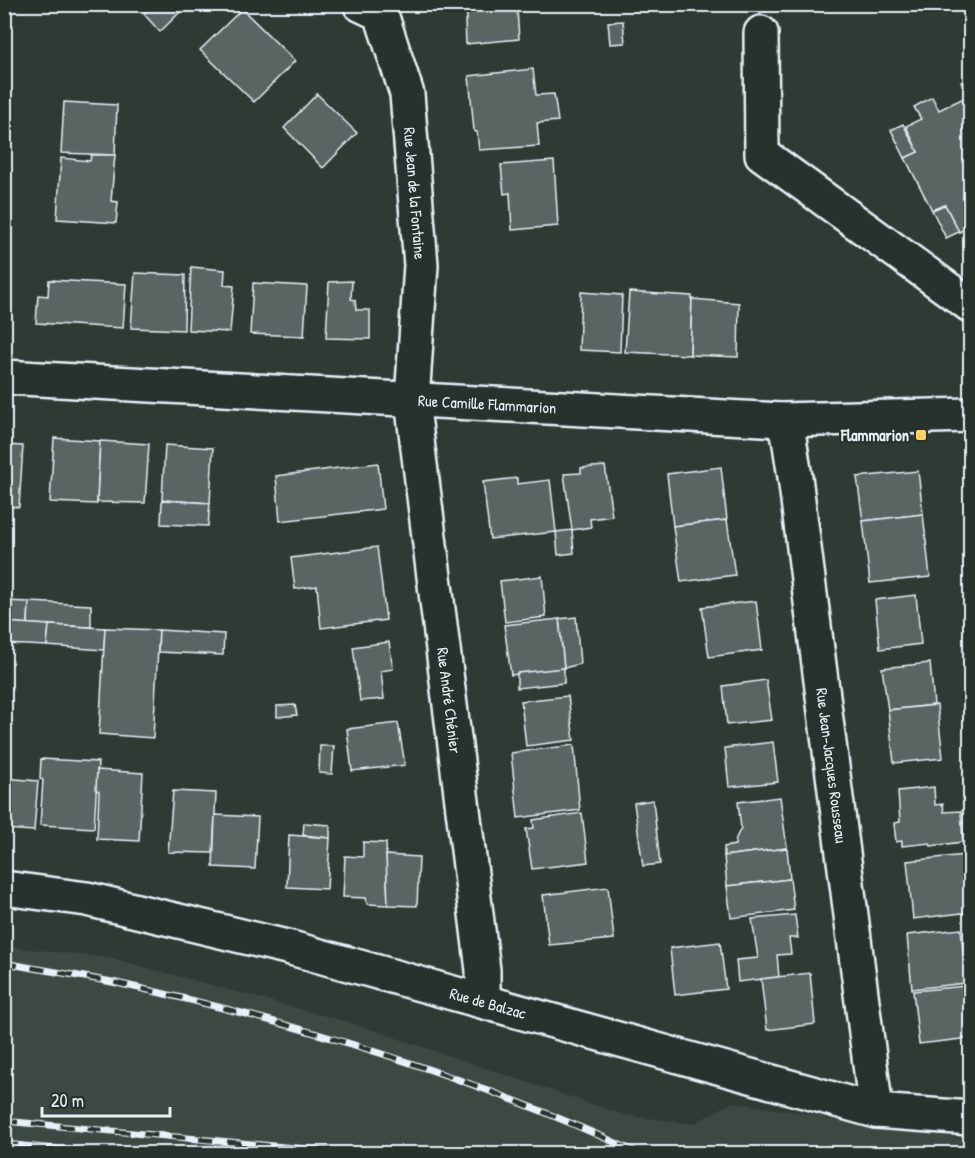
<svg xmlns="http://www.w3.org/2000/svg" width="975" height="1158" font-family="'Patrick Hand',sans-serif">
<rect width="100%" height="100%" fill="#2e3b35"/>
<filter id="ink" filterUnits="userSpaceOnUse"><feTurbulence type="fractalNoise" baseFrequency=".0167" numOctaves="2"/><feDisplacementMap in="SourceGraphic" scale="12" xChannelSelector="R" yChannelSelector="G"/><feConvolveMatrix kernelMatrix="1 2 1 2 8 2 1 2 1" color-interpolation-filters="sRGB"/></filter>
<g filter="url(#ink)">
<path fill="#3b4843" d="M5 946 115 959 355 1024 624 1115 693 1124 733 1102 970 1140V1154H5Z"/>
<g fill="#596563" stroke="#e8f1f8" stroke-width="1.5">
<path d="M153 4H188L160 32 144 14Z"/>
<path d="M466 4H512L513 9H517L519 39 466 44 465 20H467Z"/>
<path d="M242 9 295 61 254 102 200 50Z"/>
<path d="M623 21 625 43 610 44 608 22Z"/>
<path d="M533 69 536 95 554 94 558 121 537 123 539 146 479 150 477 132 474 131 469 76Z"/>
<path d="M970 78V227L959 232 945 205 932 210 905 158 918 152 906 126 921 119 914 107 932 97 939 110 968 96 961 82Z"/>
<path d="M317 94 357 133 323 168 284 128Z"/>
<path d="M64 102 117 105 115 155 61 153Z"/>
<path d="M903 124 918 152 905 158 891 130Z"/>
<path d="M91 155H115L111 201 118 202 116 223 57 219 61 158 90 161Z"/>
<path d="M554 161 558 226 512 230 510 193 504 194 501 165Z"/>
<path d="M945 205 959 232 946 238 932 210Z"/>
<path d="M191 267 225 270 224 285 234 286 230 332 188 330Z"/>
<path d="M135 273 185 275 184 330 131 328Z"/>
<path d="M49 280 126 284 123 328 36 323 38 295 48 296Z"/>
<path d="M352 281 351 299 355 300 356 310H370V339L326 338 329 282Z"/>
<path d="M253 283 307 286 304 336 250 334Z"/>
<path d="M581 292 622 295 620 352 579 350Z"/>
<path d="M629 292 692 296 690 355 625 352Z"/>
<path d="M692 299 739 303 738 357 690 355Z"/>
<path d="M54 438 100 441 97 504 50 502Z"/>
<path d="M100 441 149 444 145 503 97 502Z"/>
<path d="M4 445 23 446 19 507 4 506Z"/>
<path d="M165 445 213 448 210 503 162 500Z"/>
<path d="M378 463 383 509 280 521 276 476Z"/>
<path d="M605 466 612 516 590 519 591 527 572 530 564 474 581 473V468Z"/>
<path d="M721 467 727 520 673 526 667 474Z"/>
<path d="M918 471 923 514 863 521 857 477Z"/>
<path d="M517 478V484L550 480 556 532 490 539 483 482Z"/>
<path d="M162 500 210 503 208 526 161 524Z"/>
<path d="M923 514 930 577 870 583 863 521Z"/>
<path d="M727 520 735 575 681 582 673 526Z"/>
<path d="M572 530 574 553 558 555 556 532Z"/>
<path d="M377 547 386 620 321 628 317 586 295 589 291 558Z"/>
<path d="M542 576 546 617 505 622 500 581Z"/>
<path d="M916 595 921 644 880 649 875 600Z"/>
<path d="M4 601 29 602 28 624 4 622Z"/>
<path d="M756 601 762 650 709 657 702 607Z"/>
<path d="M29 602 91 605V627L28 624Z"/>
<path d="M576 617 580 664 564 668 559 619Z"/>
<path d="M559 619 564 668 511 675 504 625Z"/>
<path d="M4 622 49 625 47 646 4 644Z"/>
<path d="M49 625 105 628 104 650 47 646Z"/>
<path d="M105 628 159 630 153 738 99 734Z"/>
<path d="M159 630 224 634 223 655 158 652Z"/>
<path d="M389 642 393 669 381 671 384 699 360 701 353 647Z"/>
<path d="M930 663 934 705 888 710 882 668Z"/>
<path d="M564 668V683L517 688V673Z"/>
<path d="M766 680 772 720 727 725 723 686Z"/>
<path d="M568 696 574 740 526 746 521 701Z"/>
<path d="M295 705 297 715 277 717V706Z"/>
<path d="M937 705 943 758 894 763 888 710Z"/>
<path d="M398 723 405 765 352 771 347 729Z"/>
<path d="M773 742 778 782 729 787 725 748Z"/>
<path d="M574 745 580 810 518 818 511 753Z"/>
<path d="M320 746H334L332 774 319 773Z"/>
<path d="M41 759 98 762 94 828 40 825 43 780 40 779Z"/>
<path d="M97 770 143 773 139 841 97 839 99 791 96 790Z"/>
<path d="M4 778 38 781 34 831 4 829Z"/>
<path d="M934 787 935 805 943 804 944 812 961 811 963 842 931 846 930 843 902 846V841L896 842 894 823 900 822 898 791Z"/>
<path d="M173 791 216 793 213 853 168 852Z"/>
<path d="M780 797 787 848 724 856V847L735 845 736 838 741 828 738 802Z"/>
<path d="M653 800 660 864 643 866 634 803Z"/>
<path d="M582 813 588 862 532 869 526 829 534 828 533 820Z"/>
<path d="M215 815 258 817 255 869 213 867Z"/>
<path d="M304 823 330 825V838L303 835Z"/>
<path d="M289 835 330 838 327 889 287 887Z"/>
<path d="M363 842 386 843 388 905 367 904 366 898 343 897 345 856 363 857Z"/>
<path d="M787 848 790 879 727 886 724 856Z"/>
<path d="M386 855 419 857 417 906 388 905Z"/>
<path d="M965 855 970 891V912L913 919 907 861Z"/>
<path d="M790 879 794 910 731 918 727 886Z"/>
<path d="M608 887 614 939 549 945 543 895Z"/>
<path d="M795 915 798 938H789L791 954 777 955 779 977 738 982 736 960 758 958 752 919Z"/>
<path d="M961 929 966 983 912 989 907 935Z"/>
<path d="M720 942 726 989 675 995 670 948Z"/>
<path d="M810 973 815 1024 767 1030 761 979Z"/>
<path d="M966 986 970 1038 919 1044 913 991Z"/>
</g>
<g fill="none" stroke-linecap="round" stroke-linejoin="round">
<g stroke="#e8f1f8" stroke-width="38">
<g id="minor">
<path id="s1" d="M360 4 381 14 407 94 421 265 412 400 483 970V1001"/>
<path d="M761 33 762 154 970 305"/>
<path id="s2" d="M4 377 781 420 970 415"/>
<path id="s3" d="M781 420 789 438 795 477 876 1111"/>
<path id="s4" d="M4 888 87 899 291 948 876 1111 970 1118"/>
</g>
</g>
<use href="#minor" stroke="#26332d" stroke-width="33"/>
<g stroke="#e8f1f8" stroke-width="7">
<g id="rail">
<path d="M4 963C43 970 83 976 121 984 299 1023 475 1077 640 1154"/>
<path d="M4 1121 359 1154"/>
<path d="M4 1144 107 1154"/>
</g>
</g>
<use href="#rail" stroke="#26332d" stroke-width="4.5" stroke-dasharray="14" stroke-linecap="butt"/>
</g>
</g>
<rect fill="#ffd166" stroke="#26332d" stroke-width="2" x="915" y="429" width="12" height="12" rx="3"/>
<g text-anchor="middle" stroke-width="4.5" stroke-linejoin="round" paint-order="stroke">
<g font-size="16" fill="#e8f1f8" stroke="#26332d">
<text dy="6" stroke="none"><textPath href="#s1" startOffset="207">Rue Jean de la Fontaine</textPath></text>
<text dy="6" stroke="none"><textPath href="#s2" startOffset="484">Rue Camille Flammarion</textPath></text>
<text dy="6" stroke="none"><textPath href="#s1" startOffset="717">Rue André Chénier</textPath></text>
<text dy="6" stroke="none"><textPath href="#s3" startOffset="350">Rue Jean-Jacques Rousseau</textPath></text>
<text dy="6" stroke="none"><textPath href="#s4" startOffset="498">Rue de Balzac</textPath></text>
</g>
<g font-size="16" font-weight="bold" fill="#e8f1f8" stroke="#26332d" text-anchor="end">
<text x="909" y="441">Flammarion</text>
</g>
</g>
<rect width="975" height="1158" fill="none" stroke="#26332d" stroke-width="24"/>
<rect x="12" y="12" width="951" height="1134" fill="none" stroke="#e8f1f8" stroke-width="2" filter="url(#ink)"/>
<path d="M42 1107v9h128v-9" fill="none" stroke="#e8f1f8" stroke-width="3"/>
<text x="51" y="1107" font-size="18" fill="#e8f1f8" stroke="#26332d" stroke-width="4.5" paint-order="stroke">20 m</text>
</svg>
